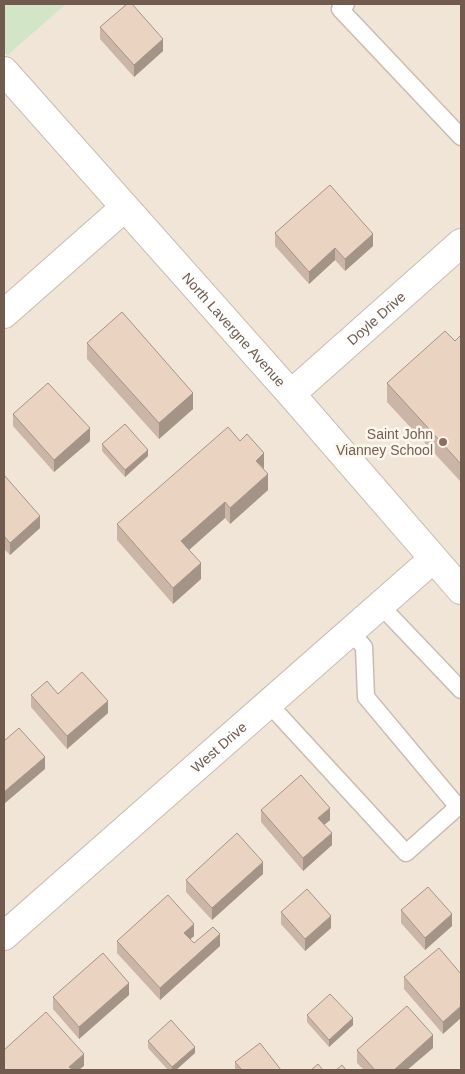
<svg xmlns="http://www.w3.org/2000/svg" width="465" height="1074" font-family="Arial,sans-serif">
<rect width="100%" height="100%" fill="#f9f3e7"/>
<path fill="#f0e5d6" d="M66 4H461V1070H4V59Z"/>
<path fill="#d2e5c7" d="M4 4H66L7 56 4 52Z"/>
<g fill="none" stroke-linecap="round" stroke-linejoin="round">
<g stroke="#cabbae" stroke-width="19">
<g id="lane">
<path d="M346 4 340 9 461 137"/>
<path d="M380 605 461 690"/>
<path d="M350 631 364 647 366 697 458 807"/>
<path d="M268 703 406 853 461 804"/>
</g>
</g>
<g stroke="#cabbae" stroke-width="30">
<g id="street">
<path id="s1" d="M4 71 291 394 461 590"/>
<path d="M4 314 124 208"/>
<path id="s2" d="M291 394 461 243"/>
<path id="s3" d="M4 936 433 559"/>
</g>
</g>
<use href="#lane" stroke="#fff" stroke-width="16"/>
<use href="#street" stroke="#fff" stroke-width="28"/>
</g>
<g fill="#cab5a7">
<path d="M100 27 163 51 134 77 100 39Z"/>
<path d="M275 233 373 246 345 271 335 260 309 284 275 246Z"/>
<path d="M461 335V482L387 402V383L455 341Z"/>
<path d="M87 343 193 409 159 439 87 359Z"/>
<path d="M13 414 90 441 54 472 13 426Z"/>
<path d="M102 444 148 456 125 477 102 451Z"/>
<path d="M264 469 268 490 230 524 225 518 189 550 201 579 173 604 117 540V524Z"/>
<path d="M4 475 40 528 10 555 4 549Z"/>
<path d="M58 694 108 713 67 749 31 707V695Z"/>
<path d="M261 810 330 820 324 825 332 845 303 871 261 822Z"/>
<path d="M263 874 212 920 186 892V880Z"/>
<path d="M401 910 452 926 425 950 401 923Z"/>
<path d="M281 912 331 928 305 951 281 924Z"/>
<path d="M194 936 190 939 194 943 220 946 160 1000 117 953V941Z"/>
<path d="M461 974 443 1034 404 989V977Z"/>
<path d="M129 995 79 1039 53 1009V997Z"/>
<path d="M307 1015 353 1025 329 1047 307 1022Z"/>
<path d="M148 1041 195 1053 176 1070H168L148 1048Z"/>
<path d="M433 1048 407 1070H364L357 1063V1050Z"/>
<path d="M235 1062 281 1070H236L235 1069Z"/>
</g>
<g fill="#a49488">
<path d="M163 39V51L134 77V65Z"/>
<path d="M373 234V246L345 271V259Z"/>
<path d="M335 248V260L309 284V272Z"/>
<path d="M193 393V409L159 439V423Z"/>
<path d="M90 428V441L54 472V460Z"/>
<path d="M148 450V456L125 477V470Z"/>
<path d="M264 453V469L256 461Z"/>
<path d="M268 474V490L230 524V508Z"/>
<path d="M225 502V518L181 557V541Z"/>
<path d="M40 516V528L10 555V543Z"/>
<path d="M201 563V579L173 604V588Z"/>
<path d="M108 701V713L67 749V736Z"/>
<path d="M45 757V769L4 804V792Z"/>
<path d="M330 808V820L318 830V818Z"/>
<path d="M332 833V845L303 871V858Z"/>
<path d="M263 862V874L212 920V908Z"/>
<path d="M452 914V926L425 950V938Z"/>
<path d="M331 916V928L305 951V939Z"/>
<path d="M194 924V936L184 945V933Z"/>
<path d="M220 934V946L160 1000V988Z"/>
<path d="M129 983V995L79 1039V1027Z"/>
<path d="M461 1006V1018L443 1034V1022Z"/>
<path d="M353 1018V1025L329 1047V1040Z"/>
<path d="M433 1035V1048L407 1070H394Z"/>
<path d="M195 1047V1053L176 1070H172V1067Z"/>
<path d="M84 1054V1066L79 1070H69V1067Z"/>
</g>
<g fill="#ebd3c2" stroke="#a49488">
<path d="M127 4H132L163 39 134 65 100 27Z"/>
<path d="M330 185 373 234 345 259 335 248 309 272 275 233Z"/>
<path d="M122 312 193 393 159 423 87 343Z"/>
<path d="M445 331 455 341 461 335V464L387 383Z"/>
<path d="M48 383 90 428 54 460 13 414Z"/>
<path d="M125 424 148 450 125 470 102 444Z"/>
<path d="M228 427 240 441 247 434 264 453 256 461 268 474 230 508 225 502 181 541 201 563 173 588 117 524Z"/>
<path d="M4 475 40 516 10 543 4 536Z"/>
<path d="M82 672 108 701 67 736 31 695 47 681 58 694Z"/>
<path d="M19 728 45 757 4 792V741Z"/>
<path d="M301 775 330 808 318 818 332 833 303 858 261 810Z"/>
<path d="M237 833 263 862 212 908 186 880Z"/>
<path d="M428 887 452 914 425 938 401 910Z"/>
<path d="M307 889 331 916 305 939 281 912Z"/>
<path d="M168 895 194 924 184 933 194 943 213 927 220 934 160 988 117 941Z"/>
<path d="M439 948 461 974V1006L443 1022 404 977Z"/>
<path d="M103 953 129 983 79 1027 53 997Z"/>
<path d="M330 994 353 1018 329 1040 307 1015Z"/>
<path d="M407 1006 433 1035 394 1070H375L357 1050Z"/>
<path d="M46 1012 84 1054 69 1067 73 1070H4V1050Z"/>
<path d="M171 1020 195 1047 172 1067 148 1041Z"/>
<path d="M260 1043 281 1070H242L235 1062Z"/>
<path d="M318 1064 323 1070H311Z"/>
<path d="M342 1065 346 1070H336Z"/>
</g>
<circle fill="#8d6e63" stroke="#fdf7ec" stroke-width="2" cx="443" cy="442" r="5"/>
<g text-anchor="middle" stroke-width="5" stroke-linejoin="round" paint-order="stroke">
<g font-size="14" fill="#705b4e" stroke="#fdf7ec">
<text dy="5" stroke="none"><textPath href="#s2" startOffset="114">Doyle Drive</textPath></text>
<text dy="5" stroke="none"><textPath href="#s1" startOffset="346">North Lavergne Avenue</textPath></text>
<text dy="5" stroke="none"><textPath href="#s3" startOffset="286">West Drive</textPath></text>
</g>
<g font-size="14" fill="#785e54" stroke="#fdf7ec" text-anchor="end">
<text x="433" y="439">Saint John<tspan x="433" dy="16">Vianney School</tspan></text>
</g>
</g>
<rect width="465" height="1074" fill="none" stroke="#705b4e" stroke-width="10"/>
</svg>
